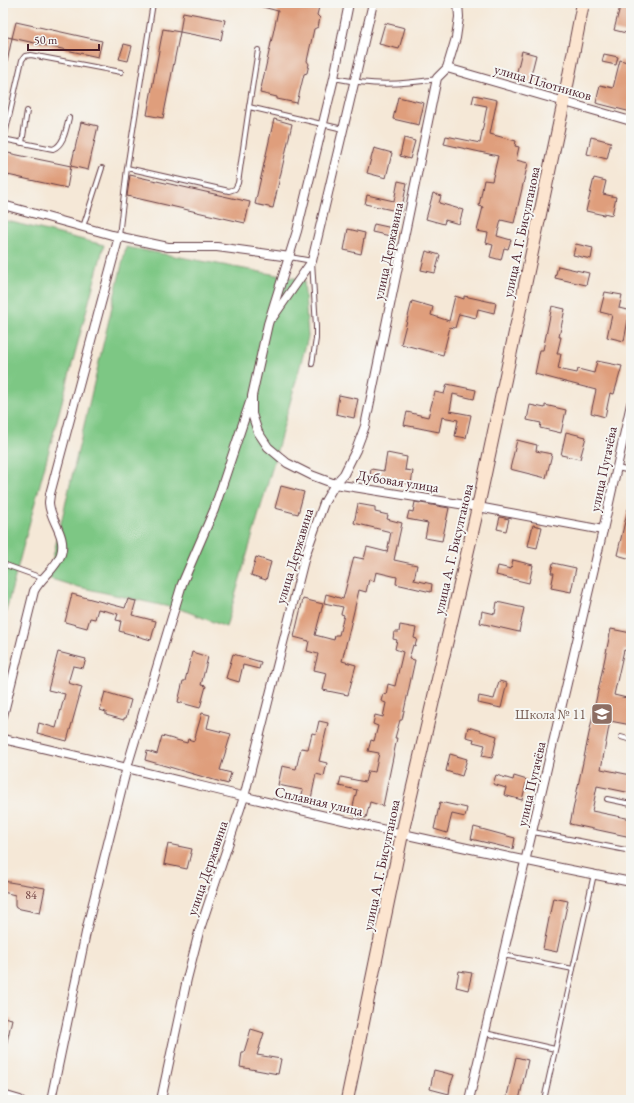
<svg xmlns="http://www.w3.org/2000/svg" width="634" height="1103" font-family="'EB Garamond',serif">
<rect width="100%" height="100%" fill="#f6f6f2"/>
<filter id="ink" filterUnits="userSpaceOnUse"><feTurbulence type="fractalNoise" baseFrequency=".025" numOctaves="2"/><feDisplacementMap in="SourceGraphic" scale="8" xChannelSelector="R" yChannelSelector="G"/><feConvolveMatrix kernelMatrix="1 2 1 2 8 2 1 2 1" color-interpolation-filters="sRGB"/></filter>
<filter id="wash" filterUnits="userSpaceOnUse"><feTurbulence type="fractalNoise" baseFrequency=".012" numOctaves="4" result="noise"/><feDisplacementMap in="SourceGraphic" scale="16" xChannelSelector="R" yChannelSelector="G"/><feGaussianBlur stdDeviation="0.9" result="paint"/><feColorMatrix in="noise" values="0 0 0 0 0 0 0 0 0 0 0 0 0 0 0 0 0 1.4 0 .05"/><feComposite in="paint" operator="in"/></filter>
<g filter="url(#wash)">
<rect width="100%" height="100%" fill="#f5e8d7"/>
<g fill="#7dc784" stroke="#647358">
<path d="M3 220 104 245 3 622Z"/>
<path d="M126 247 304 280 308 337 271 472 226 627 183 610 74 586 48 578Z"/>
</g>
<g id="blocks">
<g fill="#df9e7b">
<path d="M259 3H320L317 15 320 18 318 27 314 29 307 61 309 64 307 73 304 74 297 103 277 99V97L260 93 278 11 259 6Z"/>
<path d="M621 3H631V12L626 33 614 30Z"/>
<path d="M183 12 225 20 221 40 180 32Z"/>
<path d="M16 22 102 41 98 57 12 38Z"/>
<path d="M385 23 405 28 399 49 379 44Z"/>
<path d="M163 29 180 32 163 118 147 115Z"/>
<path d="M3 36 12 38 6 67H3Z"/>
<path d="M124 44 132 46 128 61 119 59Z"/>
<path d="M522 51 536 55 531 75 545 79 543 86 515 80Z"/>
<path d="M604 54 618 57 616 65 602 62Z"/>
<path d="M620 60 631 63V112L596 103 600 85 613 88Z"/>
<path d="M474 95 497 100 490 134 516 141 515 146 519 147 516 160 528 163 514 223 501 220 497 236 511 240 508 249 504 248 501 260 490 257 493 245 486 243 488 233 477 231 483 207 479 206 484 180 492 181 498 156 444 144 446 136 480 143 487 106 472 103Z"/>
<path d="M398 97 424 103 419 125 393 119Z"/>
<path d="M274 119 292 124 273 208 255 204Z"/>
<path d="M81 122 98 126 88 170 71 166Z"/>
<path d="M591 137 611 142 607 159 587 154Z"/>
<path d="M404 138 415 141 410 159 400 156Z"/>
<path d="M374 148 392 153 386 178 367 173Z"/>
<path d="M3 152 71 166 67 188 3 174Z"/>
<path d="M130 175 250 202 245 223 127 196Z"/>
<path d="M594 178 606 181 603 194 616 197 612 215 604 213V215L586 211Z"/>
<path d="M398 181 407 183 401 212 365 204 367 195 394 201Z"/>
<path d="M433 193 441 196 439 203 463 210 459 224 445 220 444 224 426 219Z"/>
<path d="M374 224 397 229 395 237 372 232Z"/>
<path d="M348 229 365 233 361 254 344 250Z"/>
<path d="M576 244 593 248 591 259 573 255Z"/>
<path d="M426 251 440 255 435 273 421 270Z"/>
<path d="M558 266 589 273 586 285 555 278Z"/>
<path d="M605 292 622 295 619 308 631 311V321L628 320 624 341 607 337 612 315 600 312Z"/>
<path d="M455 296 464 299V296L496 303 494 313 478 309 476 318 459 314 455 328 450 327 443 355 401 344 412 301 433 307 431 315 449 321Z"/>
<path d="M552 306 565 309 559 337H561L557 354H561L558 369 577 373 578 369 594 373 597 361 622 366 614 394 610 393 605 417 591 413 596 390 535 374 540 350H543Z"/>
<path d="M447 384 476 390 474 399 453 394 450 411 471 415 466 438 455 436 458 420 442 417 439 432 404 425 407 412 428 417 435 392 444 394Z"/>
<path d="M339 395 358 399 354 418 336 414Z"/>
<path d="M530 405 545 408V405L566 410 561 433 540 428 541 423 527 420Z"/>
<path d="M566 432 586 437 580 459 561 455Z"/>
<path d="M517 440 537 445 536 451 552 454 546 478 510 469Z"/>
<path d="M387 453 407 457 405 470 413 471 411 484 370 477 371 469 384 471Z"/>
<path d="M281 486 304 492 298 514 275 508Z"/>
<path d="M415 502 449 508 442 541 425 538 428 523 407 519 409 511 413 512Z"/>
<path d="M358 504 375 507V512L388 515 387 519 402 523 394 560 417 565 414 580 432 584 431 592 396 584 397 577 376 572 374 581 369 579 366 592 359 590 342 661 356 665 348 695 323 690 327 673 314 670 318 654 307 651 309 641 294 637 303 599 323 604 315 635 334 640 335 635H339L344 615 341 614 343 607 324 603 326 594 343 599 354 557 364 559 367 547 387 552 391 532 354 523Z"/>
<path d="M628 509 631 510V559L617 555Z"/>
<path d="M500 517 509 519 506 531 497 529Z"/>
<path d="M533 525 542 527 537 548 528 546Z"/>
<path d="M256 557 271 562 266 580 251 575Z"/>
<path d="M513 560 533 565 529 583 496 575 498 566 511 569Z"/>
<path d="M553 563 576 568 571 592 551 588 554 573H551Z"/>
<path d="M72 594 125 608 128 599 136 601 132 615 156 621 151 640 119 631 121 621 116 620 118 614 98 609 95 619 90 618 87 628 65 622Z"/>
<path d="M497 602 524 608 519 632 480 623 482 611 495 614Z"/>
<path d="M400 625 416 628 414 638 417 639 415 646 413 645 409 659 415 660 402 720H400L395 738H397L383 806 370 802 366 818 351 814 357 790 339 786 341 777 365 782 368 771 375 772 379 753 368 751 371 740 374 741 378 726 373 724 375 715 383 717 386 703 381 701 383 694 386 695 388 684 395 686 403 652 395 649 397 640 393 639 394 632H399Z"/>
<path d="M611 629 631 633V652L624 650 614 695 631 699V725L610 721 601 769 631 775V793L597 786 592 811 631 819V837L570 824Z"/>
<path d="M58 652 86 659 83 668 73 666 68 683 82 687 67 741 37 733 39 723 56 728 65 694 48 690Z"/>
<path d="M192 652 208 657 201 685 206 686 200 708 178 702 183 681H185Z"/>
<path d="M233 654 261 662 259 669 243 665 239 682 226 678Z"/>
<path d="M499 681 507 683 501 708 478 703 479 696 494 699Z"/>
<path d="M105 692 131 700 126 718H124V720L106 715V712L100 710Z"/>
<path d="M202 713 210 715 207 728 231 734 220 770 231 773 228 784 145 760 147 751 157 754 162 736 187 743 188 739 194 741Z"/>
<path d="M319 721 328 723 319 761 327 763 324 776 316 774 310 804 300 802 303 790 278 785 282 766 296 769 301 748 308 749 312 733 316 734Z"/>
<path d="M468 727 497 736 492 758 482 756 485 745 473 742 474 739 466 737Z"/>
<path d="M450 754 467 759 462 776 446 771Z"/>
<path d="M496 775 513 780 514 776 527 780 522 800 504 795 506 788 493 784Z"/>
<path d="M440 802 467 808 465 817 452 814 447 833 434 829Z"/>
<path d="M474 827 515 838 513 849 471 839Z"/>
<path d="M168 844 192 849 187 869 164 864Z"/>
<path d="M3 881 45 888 40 913 16 908 15 906V895L3 892Z"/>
<path d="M553 898 568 901 557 952 543 949Z"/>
<path d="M459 971 472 973 468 990 456 987Z"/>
<path d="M3 1017 12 1019 6 1046H3Z"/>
<path d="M251 1029 264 1033 257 1055 281 1059 278 1074 240 1067 242 1052H244Z"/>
<path d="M516 1057 528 1060 519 1100H506Z"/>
<path d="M434 1070 454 1075 450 1086 449 1094 430 1089Z"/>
</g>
</g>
</g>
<g filter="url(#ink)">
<use href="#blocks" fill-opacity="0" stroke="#643d45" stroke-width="1"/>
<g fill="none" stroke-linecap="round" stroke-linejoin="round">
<g stroke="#643d45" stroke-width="6">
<g id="lane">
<path d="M334 78C373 86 399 85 437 79"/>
<path d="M249 107 258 50"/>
<path d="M3 139 53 149C64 145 66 129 69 118"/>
<path d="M4 139 22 60 25 56 31 55 121 72"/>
<path d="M22 143 27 111"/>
<path d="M127 168 229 191 235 189 238 183 249 107 343 129"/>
<path d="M83 227 102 168"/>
<path d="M119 236 127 168 153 3"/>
<path d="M290 257 312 261 316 327V339L312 364"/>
<path d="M617 468 631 471"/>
<path d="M3 564 42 578"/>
<path d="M621 737 631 740"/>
<path d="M607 799 631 804"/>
<path d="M533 832 631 851"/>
<path d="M503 955 573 969"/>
<path d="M485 1033 555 1049"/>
<path d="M544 1100 594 874"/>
</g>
</g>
<g stroke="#643d45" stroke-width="10">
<g id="street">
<path d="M349 3 334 78 297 231 268 324 252 396V414L258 432 268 447 287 463 311 475 335 484 478 507 603 530"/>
<path d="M447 68 631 121"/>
<path d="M3 205 112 235 168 247H217L290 257"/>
<path d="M273 317 312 261 373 3"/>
<path d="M3 716 34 591C41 577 56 569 61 554 67 535 50 521 49 503 49 500 50 497 50 494L119 236"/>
<path d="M3 739C137 769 269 804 403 834 479 851 555 867 631 882"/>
<path d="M3 1095 20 1100"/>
<path d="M51 1100 88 923 127 767 182 584 214 510 250 402"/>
<path d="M161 1100 187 979 199 932 244 797 305 556 324 503 335 484 344 474 356 450 365 426 437 78 447 68 456 38 459 17 458 3"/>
<path d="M469 1100 603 530 631 404"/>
</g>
</g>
<g stroke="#643d45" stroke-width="14">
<path id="secondary" d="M347 1100 402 834 478 507 564 101 583 3"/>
</g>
<use href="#lane" stroke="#fff" stroke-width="4"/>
<use href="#street" stroke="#fff" stroke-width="8"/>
<use href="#secondary" stroke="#fce5d0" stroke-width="12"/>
</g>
</g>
<defs>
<g id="school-square" transform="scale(1.15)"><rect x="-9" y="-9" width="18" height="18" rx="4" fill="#8d6e63" stroke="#f6f6f2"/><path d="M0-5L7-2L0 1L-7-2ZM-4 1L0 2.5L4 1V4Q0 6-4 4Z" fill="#fff"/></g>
</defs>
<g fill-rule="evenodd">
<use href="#school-square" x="602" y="714"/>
</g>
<g text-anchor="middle" stroke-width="4" stroke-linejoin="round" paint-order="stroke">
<g font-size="12" fill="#6f3f3f">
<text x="31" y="899">84</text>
</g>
<g font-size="14" fill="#4a1f2b" stroke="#f6f6f2">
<text transform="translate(543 82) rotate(16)" y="5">улица Плотников</text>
<text transform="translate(521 232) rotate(-78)" y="5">улица А. Г. Бисултанова</text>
<text transform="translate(388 251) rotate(-78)" y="5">улица Державина</text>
<text transform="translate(603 469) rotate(-78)" y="5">улица Пугачёва</text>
<text transform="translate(398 481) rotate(9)" y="5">Дубовая улица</text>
<text transform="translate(453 549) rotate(-77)" y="5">улица А. Г. Бисултанова</text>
<text transform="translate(294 556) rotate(-73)" y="5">улица Державина</text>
<text transform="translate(531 784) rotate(-77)" y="5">улица Пугачёва</text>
<text transform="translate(319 801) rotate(13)" y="5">Сплавная улица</text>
<text transform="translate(381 865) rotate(-78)" y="5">улица А. Г. Бисултанова</text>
<text transform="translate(207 868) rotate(-71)" y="5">улица Державина</text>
</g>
<g font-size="14" fill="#785e54" stroke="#f6f6f2" text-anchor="end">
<text x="586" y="719">Школа № 11</text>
</g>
</g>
<rect width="634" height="1103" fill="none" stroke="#f6f6f2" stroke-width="16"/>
<path d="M28 44v6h71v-6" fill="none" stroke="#4a1f2b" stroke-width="2"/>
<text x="34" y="44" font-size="12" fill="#4a1f2b" stroke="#f6f6f2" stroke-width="3" paint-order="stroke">50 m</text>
</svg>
